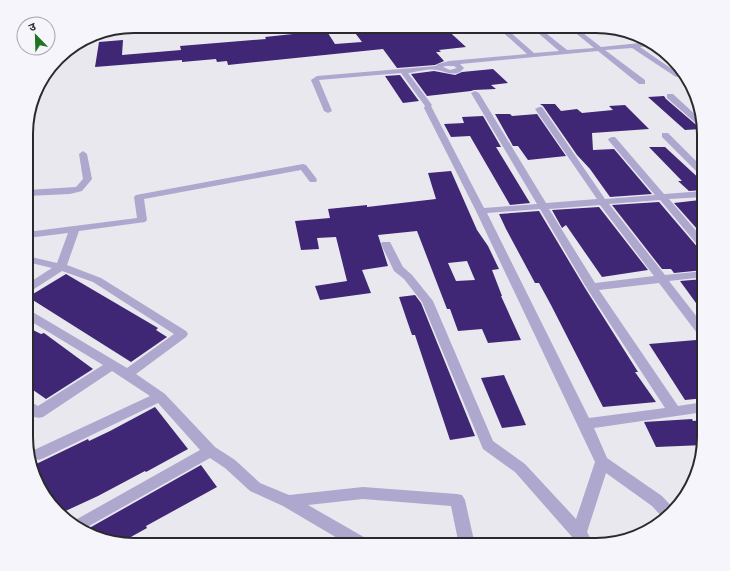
<svg xmlns="http://www.w3.org/2000/svg" width="730" height="571" font-family="'Golos Text','Noto Sans Devanagari',sans-serif">
<rect width="100%" height="100%" fill="#e9e8ef"/>
<g fill="#3f2775" fill-rule="evenodd">
<path d="M387 26H443L466 47 439 50 441 52H436L444 61 435 65 397 68 383 49 228 65 227 61 217 62 216 59 182 62V60L95 67 99 42 123 40 122 55 181 50 180 46 266 39 265 37 293 34 292 31 326 30 335 44 362 42 352 29Z"/>
<path d="M493 69 508 83 491 85 496 89 474 90 471 91 427 96 411 74 434 71 455 75 462 72Z"/>
<path d="M400 75 416 97 419 101 403 103 385 76Z"/>
<path d="M664 96 666 99 701 129 685 130 648 97Z"/>
<path d="M540 104H555L561 111 577 109 582 113 613 110 609 106 625 105 649 129 592 133 593 150 614 149 652 194 610 197 590 169 577 155 543 106Z"/>
<path d="M495 114H510L512 116 537 114 566 156 528 160 518 146H513Z"/>
<path d="M483 116 501 147H496L530 203 510 205 470 136 451 137 444 124 464 123 462 117Z"/>
<path d="M649 147H665L704 183V190L689 191 678 181H682Z"/>
<path d="M451 171 477 230 488 246 499 269 492 270 502 296H501L521 340 488 343 482 329 458 331 450 309H447L417 231 378 235 388 266 362 270 371 293 320 300 315 286 347 281 336 237 317 238 319 249 301 250 295 221 330 218 328 209 367 205V207L436 199 428 173ZM467 261 475 280 456 281 448 263Z"/>
<path d="M698 199H704V230H698L674 203 700 200Z"/>
<path d="M659 202 699 249 704 252V270L674 273 671 269H662L612 205Z"/>
<path d="M599 207 648 270 602 277 566 225 562 228 552 210Z"/>
<path d="M539 211 585 288 638 372H635L656 402 603 407 551 305 539 283H535L506 229 499 214Z"/>
<path d="M66 274 158 328 156 330 167 337 131 362 28 297Z"/>
<path d="M704 279V314L680 281Z"/>
<path d="M415 295 421 303 475 436 450 440 415 335H412L399 297Z"/>
<path d="M27 327 41 334 44 333 93 369 46 399 26 385Z"/>
<path d="M696 340 704 351V398L685 400 649 344Z"/>
<path d="M504 375 526 425 502 428 481 378Z"/>
<path d="M155 407 188 449 146 472 145 471 98 496 59 514 37 485 32 466 88 439 89 441 110 431Z"/>
<path d="M692 419 693 421 704 420V445L656 447 644 422Z"/>
<path d="M201 465 217 487 146 526 147 528 120 543 93 537 84 531Z"/>
</g>
<g fill="none" stroke-linecap="round" stroke-linejoin="round">
<g fill="#aea7ce" fill-rule="evenodd">
<path d="M496 26H503L534 53 559 51 530 26H537L567 50 594 48 567 26H574L601 47 650 42 655 45 640 47 682 76 676 77 632 48 605 50 645 80V84H639L598 51 460 64 464 68C456 78 448 72 437 70 429 68 416 72 408 73L432 105 431 106 484 208 537 204 471 93 475 91 479 93 546 203 597 199 535 109 539 107H542L605 199 655 195 609 141 608 139 612 137H615L664 194 704 191V197L669 199 704 240V249L700 248 660 200 609 204 665 275 704 271V277L669 281 704 326V338L700 337 659 283 599 290 678 406 704 402V412L594 428 607 458 662 496 675 510 663 518 652 506 606 473 587 532 594 545H577L573 538 515 472 483 449 422 302 404 279 394 271 381 244 382 242H390L403 267 412 275 433 301 493 441 525 464 576 519 595 462 476 211 424 108 425 106 401 73 319 80 332 111 328 113 324 111 311 80 317 76 436 66 438 64 449 61 527 54ZM446 66H454L457 68 450 70 443 67ZM600 205 654 276 595 283 549 209ZM540 209 586 287 665 408 589 418 487 213Z"/>
<path d="M667 94H673L700 119 702 126H699L667 98Z"/>
<path d="M662 133H668L704 169V177L701 176 662 137Z"/>
<path d="M83 151 87 154 92 179 82 191 70 194 27 196V190L76 187 83 179 79 154Z"/>
<path d="M303 164 306 165 316 178 317 180 316 182H310L301 170 144 199 147 220 145 222 79 231 67 265 101 278 186 331 188 334 186 337 136 374 165 394 215 447 235 460 260 483 289 495 363 487 457 494 462 495 465 500 475 545H459L451 506 363 499 308 505 369 540 371 545H349L283 506 250 491 225 468 210 458 82 530 70 523 200 450 158 403 44 458 39 460 34 458 32 454 34 450 150 396 112 371 43 417C35 419 32 416 26 411V399L38 406 103 365 27 319V310L31 311 127 368 174 334 93 282 62 271 31 291 27 292V284L52 268 27 262V256L57 263 68 233 27 238V232L137 218 134 197 136 195Z"/>
</g>
</g>
<path d="M0 0H730V571H0ZM134 33H596A101 101 0 0 1 697 134V437A101 101 0 0 1 596 538H134A101 101 0 0 1 33 437V134A101 101 0 0 1 134 33Z" fill="#f6f5fc" fill-rule="evenodd"/>
<path fill="none" stroke="#2a292c" stroke-width="2" d="M134 33H596A101 101 0 0 1 697 134V437A101 101 0 0 1 596 538H134A101 101 0 0 1 33 437V134A101 101 0 0 1 134 33Z"/>
<g transform="translate(36 36) rotate(337)"><circle r="19" fill="#f6f5fc" stroke="#a4a3a9"/>
<path d="M0-3L7 15L0 10L-7 15Z" fill="#1f741f"/>
<text y="-6" font-size="11" font-weight="bold" text-anchor="middle" fill="#2a292c">उ</text>
</g>
</svg>
